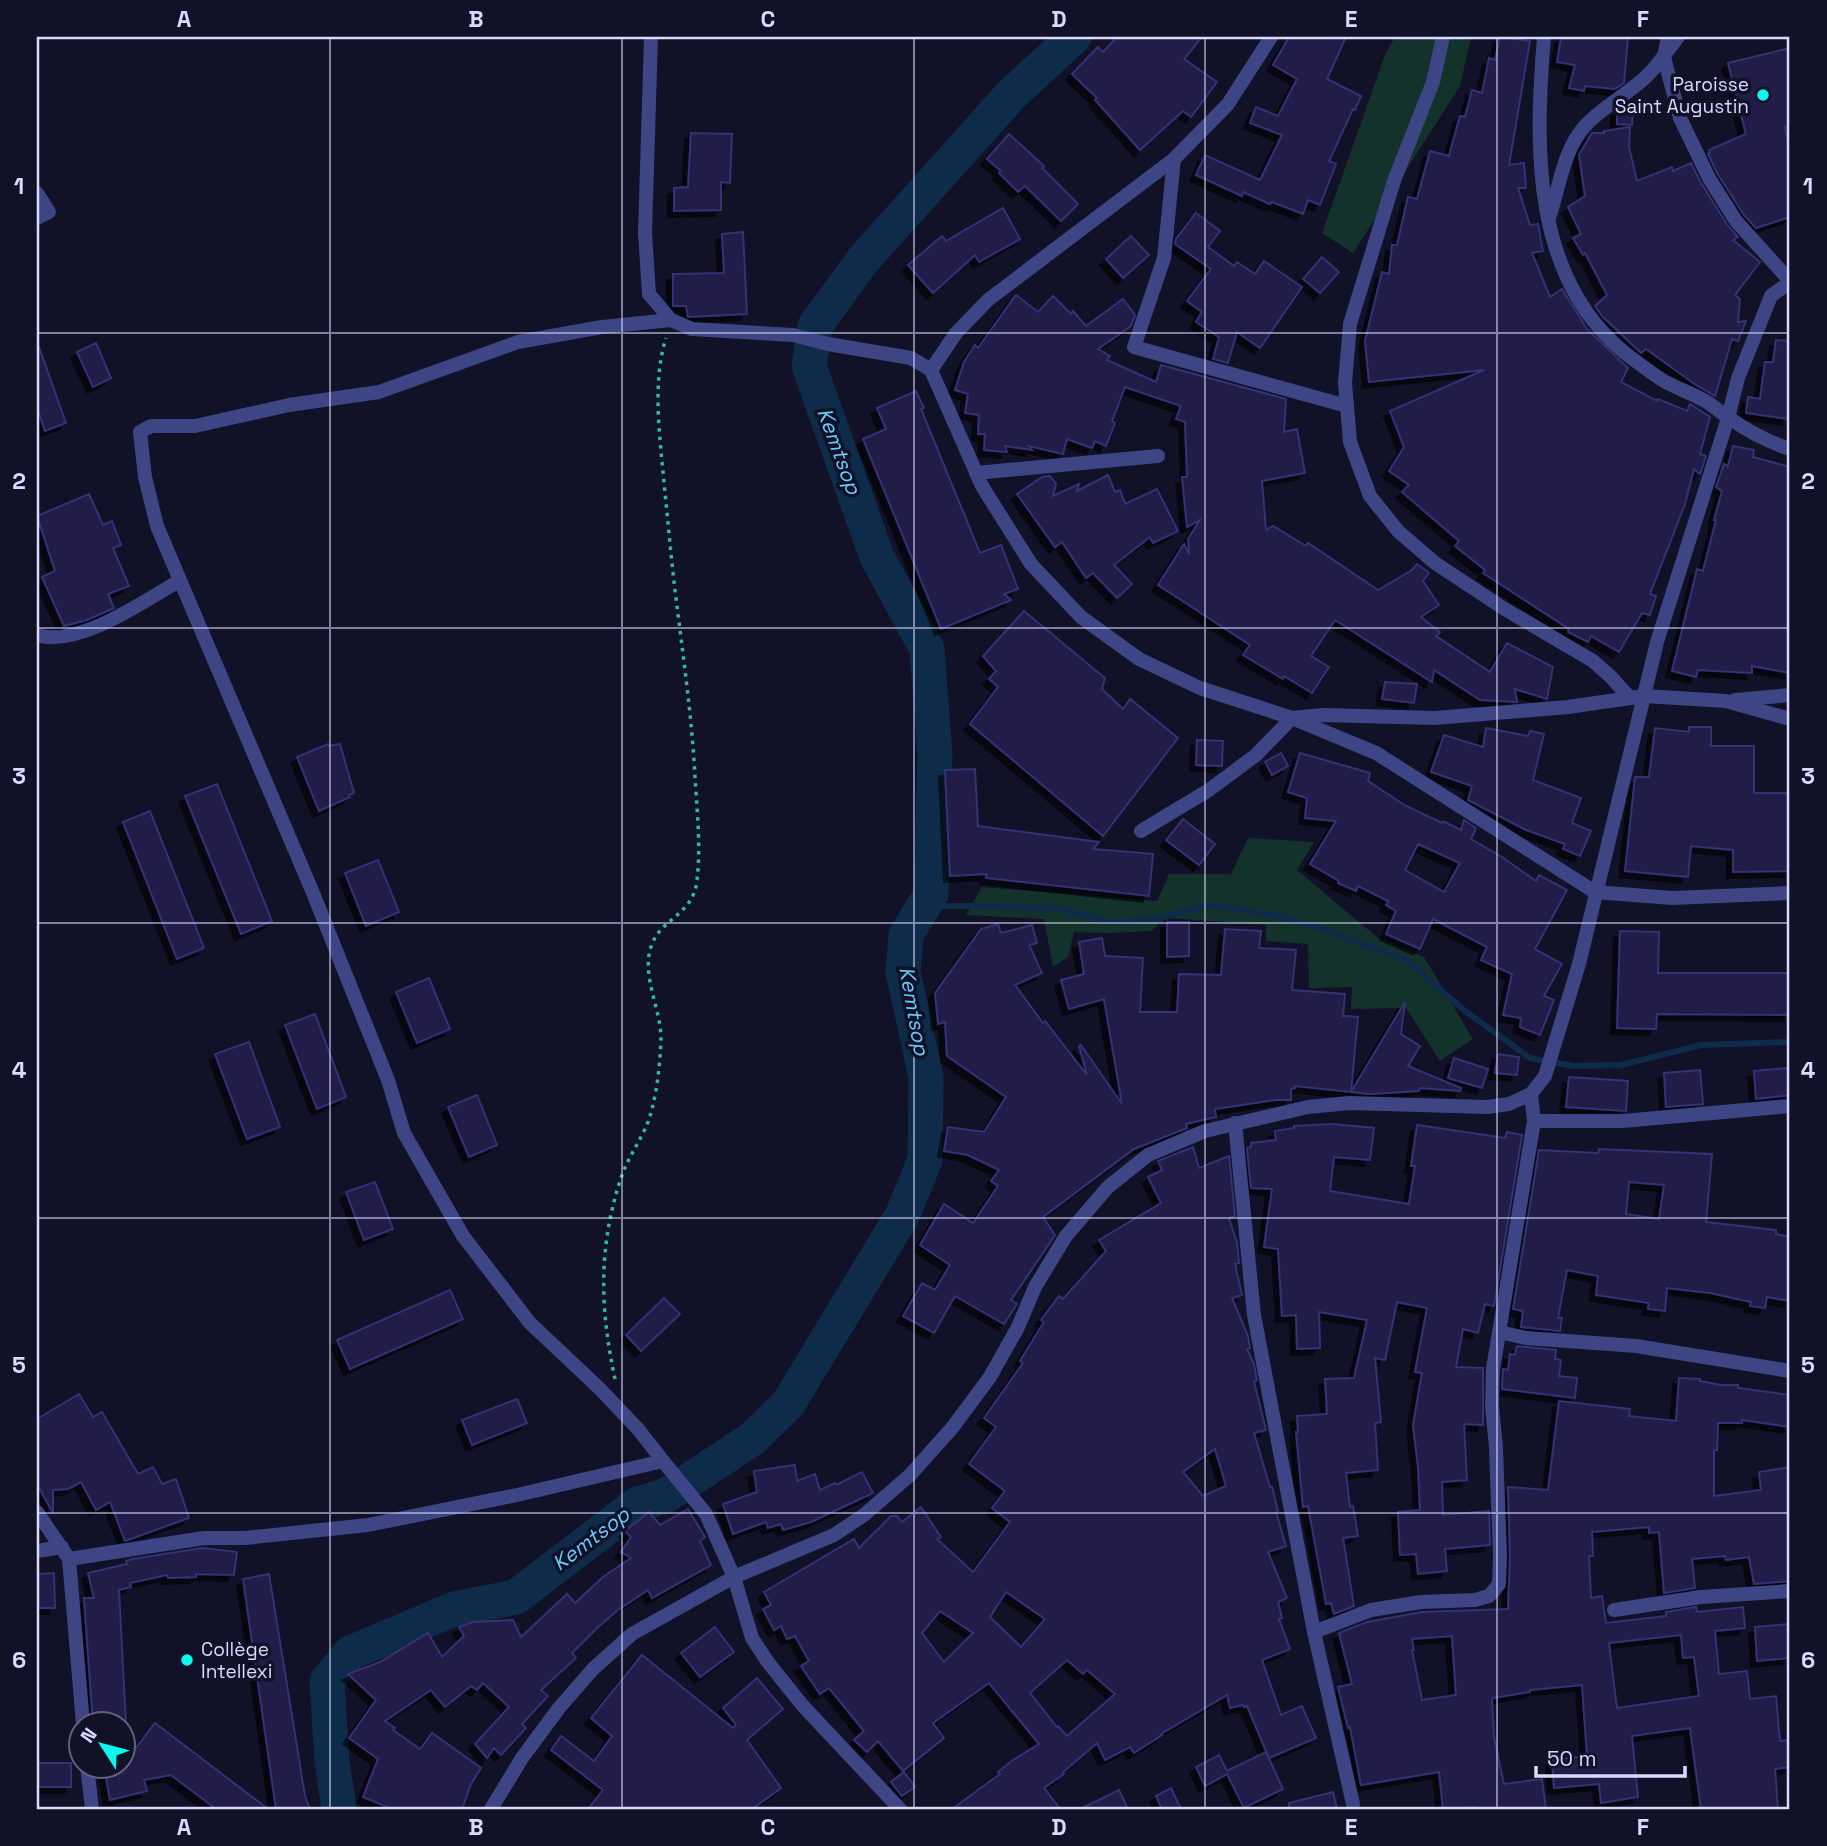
<svg xmlns="http://www.w3.org/2000/svg" width="1827" height="1846" font-family="'Space Grotesk',sans-serif">
<defs>
<filter id="shadow"><feDropShadow dx="-6" dy="6" stdDeviation="0" flood-color="#0009"/></filter>
</defs>
<rect width="100%" height="100%" fill="#111128"/>
<g fill="#14322c">
<path d="M1395 37H1471L1460 86 1353 253 1322 233 1385 55Z"/>
<path d="M1248 838 1314 842 1297 870 1378 938 1424 957 1473 1039 1440 1061 1406 1008 1351 1009 1352 987 1309 988 1308 944 1266 941V925L1167 918 1151 931 1108 933 1074 932 1068 957 1053 967 1044 919 966 915 982 887 1157 901 1169 874H1231Z"/>
</g>
<g fill="none" stroke-linecap="round" stroke-linejoin="round">
<path stroke="#0e2c4a" stroke-width="6" d="M924 906H996L1059 909 1110 922 1160 918 1210 905 1274 915 1325 930 1406 960 1465 1011 1530 1058 1574 1066 1621 1065 1701 1045 1790 1042"/>
<path stroke="#0e2c4a" stroke-width="35" d="M339 1809 332 1761 327 1681 350 1653 454 1609 516 1597 636 1505 667 1495 752 1439 788 1404 902 1216 925 1160 926 1077 903 972 906 935 931 894 935 755 927 649 877 557 809 366 815 326 863 260 1011 95 1074 37"/>
</g>
<g fill="#201d48" stroke="#343074" stroke-width="2" fill-rule="evenodd" filter="url(#shadow)">
<path d="M1117 37H1202L1184 59 1217 82 1191 117 1183 111 1140 150 1095 100 1097 98 1072 74 1098 47 1103 52Z"/>
<path d="M1289 37H1346L1327 79 1361 96 1355 110 1353 109 1329 161 1336 164 1320 205 1308 200 1303 214 1272 202 1270 204 1243 192 1242 196 1196 175 1205 155 1260 180 1282 135 1250 123 1256 107 1278 116 1297 79 1273 65Z"/>
<path d="M1500 37 1530 41 1509 165 1524 163 1526 188H1518L1530 225 1538 224 1543 251 1532 253 1550 297 1562 289 1587 329 1628 368 1621 382 1657 401 1658 399 1687 411 1690 404 1710 417 1700 454 1706 456 1700 474 1694 469 1685 504 1650 594 1656 596 1650 615 1642 613 1619 652 1591 636 1588 642 1568 632 1569 629 1483 573 1485 570 1455 546 1459 541 1402 492 1409 485 1389 471 1404 447 1390 411 1484 370 1369 382 1365 341 1382 272 1389 274 1392 245H1397L1408 197 1417 199 1430 151 1449 156 1460 116 1465 117 1472 90 1482 93 1489 58 1495 60Z"/>
<path d="M1561 37H1628L1624 83 1615 89 1585 86 1584 91 1569 88 1575 65 1557 62Z"/>
<path d="M1790 48V126L1785 127 1790 153V217L1756 228 1744 215 1717 173 1708 154 1710 153 1709 150 1746 134 1728 63Z"/>
<path d="M1624 106 1633 107 1632 125 1617 124V111Z"/>
<path d="M1630 127 1629 147 1637 181 1672 167 1673 171 1691 163 1701 183 1728 226 1738 237 1733 240 1760 262 1735 295 1740 299 1738 322 1746 321 1738 341 1732 339 1715 396 1696 385 1646 349 1641 353 1602 316 1595 306 1607 295 1585 253 1583 255 1573 238 1581 234 1568 207 1585 196 1579 155 1592 133H1604V131Z"/>
<path d="M691 133 732 134 730 183 721 182V210L674 211V188L688 187Z"/>
<path d="M1009 134 1044 166 1042 168 1078 204 1061 221 1025 186 1018 192 999 173 1001 171 987 159Z"/>
<path d="M1003 208 1020 239 979 262 975 255 933 293 908 265 942 236 946 241Z"/>
<path d="M1196 213 1220 231 1208 247 1234 266 1237 262 1255 274 1264 261 1302 287 1260 348 1237 332 1228 363 1213 359 1219 337 1196 322 1202 312 1187 301 1211 269 1175 244 1176 239Z"/>
<path d="M743 232 747 314 688 317 686 306H673V274L724 273 722 234Z"/>
<path d="M1131 236 1149 255 1123 278 1106 259Z"/>
<path d="M1322 257 1339 272 1320 293 1303 279Z"/>
<path d="M1016 295 1038 312 1053 296 1071 314 1073 311 1086 326 1123 299 1135 315 1131 326 1098 349 1110 356 1107 360 1156 382 1161 365 1286 399 1284 432 1297 429 1305 473 1262 481 1266 530 1273 526 1306 546 1308 543 1378 590 1412 570 1417 564 1429 573 1423 581 1439 605 1421 617 1440 632 1436 636 1490 672 1507 643 1553 667 1547 699 1515 689 1517 702 1480 700 1434 670 1432 682 1335 620 1311 656 1329 667 1312 693 1284 676 1283 679 1243 655 1250 645 1158 585 1184 544 1189 554 1188 539 1200 520 1187 527 1182 477H1187L1185 422 1176 419 1181 406 1125 387 1112 421 1115 423 1106 446 1095 441 1092 448 1067 439 1063 454 1029 446 1032 450 1005 446 1007 452 984 450 985 434H978L979 415 965 413 968 394 955 390 964 362 975 345 978 348Z"/>
<path d="M1776 340 1790 341 1788 419 1746 413 1748 397 1760 399 1765 362H1773Z"/>
<path d="M96 343 111 378 93 387 77 352Z"/>
<path d="M37 347H39L66 423 45 431 37 407Z"/>
<path d="M916 391 924 408 921 409 980 553 1001 545 1018 589 1004 594 1011 600 941 629 863 439 886 429 877 408Z"/>
<path d="M1733 446 1754 450 1753 457 1790 467V673L1752 666V673L1698 670 1696 677 1672 671 1697 569 1703 571 1716 520H1714L1722 491 1716 487 1724 464 1728 466Z"/>
<path d="M1108 475 1115 492 1120 490 1125 504 1157 489 1178 531 1153 543 1150 537 1114 565 1132 584 1117 598 1093 573 1086 578 1062 542 1055 547 1017 494 1042 477 1050 476 1056 484 1053 496 1079 484 1077 491Z"/>
<path d="M89 494 103 525 112 521 121 545 113 548 129 586 108 594 114 608 87 620 64 626 42 577 55 571 37 516Z"/>
<path d="M1024 611 1105 678 1102 689 1123 709 1130 699 1178 738 1103 836 970 724 998 687 989 679 996 671 983 656Z"/>
<path d="M1385 682 1417 684 1414 703 1382 699Z"/>
<path d="M1689 727H1711V746H1754V793H1790V871L1733 872V850L1691 846 1688 877 1625 871 1635 777H1649L1655 728 1689 732Z"/>
<path d="M1486 728 1528 736 1530 731 1544 734 1533 780 1581 798 1572 823 1591 831 1580 856 1563 849 1565 844 1526 830 1468 800 1472 786 1431 772 1444 735 1483 747Z"/>
<path d="M1197 740 1223 741 1222 766 1196 765Z"/>
<path d="M328 744 329 746 340 744 354 793 349 795 350 797 319 811 297 757Z"/>
<path d="M1281 753 1288 766 1272 775 1265 762Z"/>
<path d="M1300 753 1370 773 1368 781 1406 806 1442 823 1443 821 1461 830 1464 820 1476 828 1471 839 1502 857 1536 881 1539 875 1567 890 1535 949 1562 964 1544 996 1554 1000 1540 1035 1520 1027 1521 1018 1503 1015 1512 974 1481 960 1487 947 1433 919 1420 949 1386 934 1396 911 1386 905 1388 901 1358 886 1356 891 1338 883 1339 881 1310 864 1336 821 1305 818 1307 798 1288 792ZM1418 844 1460 863 1444 892 1405 870Z"/>
<path d="M975 769 978 826 1099 842 1093 849 1153 854 1149 896 986 878 987 874 950 876 945 770Z"/>
<path d="M217 784 272 921 241 934 185 796Z"/>
<path d="M150 811 204 948 177 959 123 822Z"/>
<path d="M1183 819 1215 844 1199 865 1166 840Z"/>
<path d="M378 860 399 912 366 926 345 873Z"/>
<path d="M1167 922H1189V956L1167 957Z"/>
<path d="M998 924 1001 933 1032 925 1037 943 1029 945 1042 973 1015 985 1043 1023 1045 1021 1087 1075 1079 1046 1081 1045 1122 1104 1104 999 1069 1009 1061 980 1084 974 1079 942 1102 938 1105 956 1143 958 1140 1012H1177L1179 974 1221 975 1225 929 1261 931 1259 948 1296 950 1292 990 1345 994 1343 1016 1358 1017 1351 1092 1295 1086V1088L1291 1089V1100H1275L1215 1109 1216 1117 1186 1124 1187 1128 1134 1149 1043 1217 1055 1235 1011 1300 1017 1304 1004 1324 955 1296 934 1333 903 1316 922 1283 935 1290 950 1265 920 1245 944 1204 973 1223 998 1186 991 1181 999 1170 968 1155 944 1151 948 1127 984 1132 1006 1097 947 1056 945 1022 938 1024 935 993 981 929Z"/>
<path d="M1620 931 1659 932 1658 973H1790V1015L1657 1014 1656 1029 1617 1028Z"/>
<path d="M429 978 450 1029 417 1043 396 992Z"/>
<path d="M1405 1002 1401 1034 1420 1046 1408 1066 1461 1088 1460 1091 1420 1088 1419 1091 1369 1094 1351 1092Z"/>
<path d="M315 1014 346 1097 317 1109 285 1025Z"/>
<path d="M249 1042 280 1127 247 1139 215 1054Z"/>
<path d="M1498 1054 1519 1057 1517 1075 1495 1073Z"/>
<path d="M1454 1058 1488 1069 1482 1088 1448 1078Z"/>
<path d="M1787 1068 1790 1095 1756 1099 1754 1071Z"/>
<path d="M1700 1070 1703 1104 1666 1107 1664 1073Z"/>
<path d="M1569 1077 1628 1081 1626 1111 1566 1107Z"/>
<path d="M477 1095 497 1145 469 1157 448 1107Z"/>
<path d="M1333 1124 1374 1128 1370 1160 1334 1157 1330 1191 1409 1204 1415 1166H1411L1417 1125 1505 1138 1507 1132 1522 1135 1494 1306 1485 1304 1478 1333 1463 1329 1456 1367 1483 1368V1425L1464 1424 1467 1480 1442 1482 1443 1515 1489 1511 1490 1545 1445 1549 1447 1571 1418 1574 1416 1554 1400 1555 1398 1512 1420 1510 1418 1467 1413 1425 1422 1373 1415 1372 1427 1308 1397 1302 1385 1360 1375 1358 1381 1422 1375 1423 1378 1470 1346 1473 1350 1507 1353 1506 1358 1536 1343 1538 1354 1606 1334 1614 1331 1603 1326 1604 1308 1506 1303 1507 1296 1432H1298L1297 1416 1327 1414 1325 1379 1354 1378 1367 1320 1319 1312 1320 1348 1297 1349 1296 1315 1282 1316 1278 1249 1264 1247 1272 1189 1251 1188 1247 1148 1251 1147V1143L1276 1140 1275 1131 1294 1128V1126Z"/>
<path d="M1193 1147 1199 1168 1229 1156 1235 1216 1229 1218 1237 1243 1239 1263 1235 1264 1242 1295 1232 1298 1248 1336 1250 1348 1247 1349 1254 1364 1257 1380 1254 1382 1266 1430 1254 1433 1270 1487H1272L1278 1511 1276 1512 1286 1546 1268 1552 1287 1598 1278 1602 1282 1618 1279 1619 1290 1649 1262 1660 1281 1715 1302 1706 1316 1738 1269 1758 1247 1706 1244 1707 1243 1705 1230 1708 1227 1695 1161 1734 1162 1735 1134 1753 1130 1747 1105 1760 1097 1743 1063 1772 1064 1774 1044 1788 1060 1809H952L1000 1774 998 1772 1013 1760 1039 1744 989 1683 933 1723 944 1738 903 1771 878 1741 867 1752 854 1740 864 1731 829 1688 820 1694 801 1666 809 1661 795 1636 787 1639 781 1626 774 1630 763 1609 771 1605 764 1592 854 1539 859 1548 891 1516H897L902 1522 921 1507 941 1537 937 1539 973 1572 1010 1522 992 1508 1005 1491 969 1464 996 1427 984 1418 1023 1363 1020 1361 1044 1322 1041 1320 1059 1296 1063 1299 1106 1251 1099 1240 1161 1203 1148 1177 1162 1170 1158 1161ZM1215 1449 1226 1486 1203 1496 1183 1472ZM1006 1592 1045 1619 1021 1647 990 1617ZM940 1611 973 1633 944 1662 922 1633ZM1067 1660 1083 1674 1087 1670 1115 1694 1067 1736 1058 1726 1057 1727 1030 1693Z"/>
<path d="M1599 1149 1712 1154 1706 1222 1776 1230V1234L1790 1237V1301L1767 1297 1765 1308 1750 1306 1751 1302 1710 1293 1667 1288 1665 1311 1648 1309 1649 1303 1596 1295 1598 1276 1567 1270 1558 1318H1562L1560 1331 1521 1327 1523 1311 1513 1309 1539 1150 1598 1153ZM1629 1182 1664 1185 1659 1219 1626 1214Z"/>
<path d="M375 1182 393 1229 364 1240 346 1192Z"/>
<path d="M450 1290 463 1319 350 1369 337 1340Z"/>
<path d="M664 1298 680 1314 641 1351 626 1335Z"/>
<path d="M1517 1346 1556 1350 1555 1359 1561 1360 1559 1376 1577 1378 1575 1398 1502 1389 1503 1369 1508 1370 1510 1354 1515 1355Z"/>
<path d="M1679 1378 1700 1379V1381L1721 1385H1738V1388L1790 1395V1427L1742 1420V1423H1718L1717 1450H1714V1496L1761 1490 1759 1472 1790 1467V1581L1754 1584 1749 1557 1726 1560 1725 1556 1692 1559 1695 1588 1664 1593 1659 1532 1649 1533V1527L1592 1532 1593 1556H1589L1591 1598 1602 1596 1606 1623 1666 1616V1612L1696 1607 1697 1612 1743 1607 1745 1628 1715 1631 1719 1674 1747 1671 1750 1699 1776 1696 1780 1741 1790 1740V1767L1775 1769 1778 1809H1701L1690 1728 1632 1736 1638 1797 1601 1803 1599 1784 1554 1788 1552 1760 1587 1756 1582 1685 1530 1690V1692L1493 1698 1492 1701 1494 1737 1504 1784 1542 1779 1546 1809H1475V1807L1443 1809 1439 1772 1361 1785 1350 1727 1348 1728 1338 1687 1352 1684 1339 1633 1367 1622 1422 1612 1508 1609 1510 1556 1508 1487 1548 1490 1559 1401 1630 1409 1629 1416 1676 1421ZM1681 1635 1683 1658 1694 1657 1699 1696 1617 1708 1609 1643ZM1452 1636 1456 1695 1422 1700 1412 1650H1414L1412 1639Z"/>
<path d="M79 1394 93 1417 102 1412 138 1474 153 1467 162 1484 176 1479 189 1518 125 1541 110 1502 96 1510 81 1482 68 1489 53 1490V1513L37 1484V1419Z"/>
<path d="M517 1399 527 1423 472 1445 462 1420Z"/>
<path d="M795 1465 797 1481 815 1474 820 1490 835 1483 836 1485 862 1472 873 1493 811 1522 783 1530 781 1524 768 1528 766 1522 733 1534 723 1504 757 1492 754 1471Z"/>
<path d="M688 1509 705 1537 700 1541 711 1565 652 1598 648 1590 618 1610 596 1629 572 1653 576 1658 541 1690 548 1696 522 1724 526 1728 501 1755 494 1748 487 1758 475 1744 509 1707 483 1683 477 1690 471 1686 445 1707 431 1690 385 1721 395 1728 393 1730 420 1749 432 1733 481 1768 471 1784 462 1809H392L363 1797 378 1759 349 1738 376 1700 348 1674 380 1662 428 1633 442 1657 464 1636 459 1627 473 1622 513 1620 521 1637 567 1594 575 1603 603 1577 631 1558 621 1552 631 1537 625 1531 649 1512 660 1525Z"/>
<path d="M203 1548 237 1552 234 1575 196 1574V1577L168 1578 167 1575 130 1583 131 1587 119 1590 126 1724H93L84 1598H94L88 1573 127 1564 126 1561 132 1559Z"/>
<path d="M54 1573 55 1608H37V1574Z"/>
<path d="M269 1574 305 1796 310 1809H276L243 1579Z"/>
<path d="M1789 1624 1790 1658 1757 1661 1755 1627Z"/>
<path d="M715 1627 734 1652 700 1677 681 1653Z"/>
<path d="M642 1655 733 1728 736 1725 723 1708 757 1678 783 1709 747 1740 781 1788 752 1809H588L603 1790 551 1750 561 1736 594 1761 612 1736 591 1718Z"/>
<path d="M155 1723 172 1736 268 1809H216L171 1775 144 1780 147 1791 110 1800 104 1766H122Z"/>
<path d="M1266 1752 1283 1789 1244 1808 1227 1774 1205 1786 1196 1767 1219 1755 1227 1771Z"/>
<rect x="37" y="1763" width="34" height="24"/>
<path d="M904 1772 915 1787 902 1796 891 1782Z"/>
<path d="M1171 1788 1181 1809H1162L1156 1796Z"/>
<path d="M1119 1790 1128 1809H1080Z"/>
<path d="M1333 1792 1337 1809H1289V1803Z"/>
</g>
<g fill="none" stroke-linecap="round" stroke-linejoin="round">
<path stroke="#33b79d" stroke-width="3.5" stroke-dasharray="3.5 5" stroke-linecap="butt" d="M615 1379C600 1309 598 1247 621 1178 627 1160 637 1146 645 1129 656 1106 660 1066 661 1039 661 1008 640 974 652 944 662 918 694 914 697 880 701 846 697 812 695 777 692 719 684 663 677 606 672 569 669 531 665 493 661 445 651 385 666 338"/>
<g stroke="#3d4585" stroke-width="14">
<path d="M651 37 645 233 649 294 671 320 692 329 793 335 828 344 911 358 931 370 982 486 1031 564 1081 617 1139 659 1200 688 1292 718 1376 753 1595 892 1672 898 1790 893"/>
<path d="M1443 37 1433 82 1394 181 1350 324 1345 383 1350 442 1370 496 1398 531 1435 563 1503 608 1593 661 1611 677 1630 698"/>
<path d="M1544 37C1535 146 1531 277 1625 353 1637 362 1651 373 1664 381 1678 389 1694 394 1707 402 1715 407 1721 413 1729 418 1748 431 1768 442 1790 449"/>
<path d="M1668 37 1664 57 1680 118 1709 178 1736 221 1790 281"/>
<path d="M1174 159 1164 258 1134 347 1347 406"/>
<path d="M37 193 49 212 37 218"/>
<path d="M1549 218C1559 189 1563 151 1584 127 1599 110 1618 100 1635 86 1653 73 1665 54 1678 37"/>
<path d="M931 370 956 333 988 300 1174 159 1228 104 1271 37"/>
<path d="M976 473 1158 456"/>
<path d="M37 635C78 648 144 601 179 581"/>
<path d="M1735 700 1790 695"/>
<path d="M1141 831 1209 790 1256 755 1292 718 1323 715 1435 718 1568 707 1644 696 1726 701 1790 719"/>
<path d="M1534 1121H1623L1790 1106"/>
<path d="M1235 1123 1254 1315 1314 1632 1353 1804"/>
<path d="M1499 1332 1526 1338 1636 1346 1790 1371"/>
<path d="M663 1461 638 1429 600 1389 530 1323 463 1236 404 1133 388 1080 313 893 157 526 145 477 140 432 151 426H195L289 405 379 392 518 342 602 327 671 320"/>
<path d="M37 1512 69 1559 83 1724"/>
<path d="M37 1551 62 1547"/>
<path d="M69 1559 204 1538H245L368 1525 517 1495 663 1461 706 1514 734 1577 752 1638 767 1661 803 1706 900 1809"/>
<path d="M1614 1610 1701 1597 1790 1591"/>
<path d="M1314 1632 1371 1610 1421 1602 1475 1600 1489 1596 1499 1584 1500 1556 1496 1447 1492 1407 1493 1369 1534 1121 1531 1094"/>
<path d="M87 1766 92 1809"/>
</g>
<path stroke="#3d4585" stroke-width="14" d="M491 1809 522 1758 559 1708 593 1669 632 1634 734 1577 834 1535 864 1515 910 1475 952 1428 990 1377 1018 1327 1035 1287 1066 1236 1108 1187 1148 1155 1205 1131 1308 1107 1349 1103 1487 1107 1509 1104 1531 1094 1545 1076 1579 964 1657 642 1728 418 1738 378 1771 296 1790 282"/>
</g>
<path fill="none" stroke="#d9dafe" stroke-width="2" stroke-opacity="0.55" d="M330 37V1809M622 37V1809M914 37V1809M1205 37V1809M1497 37V1809M37 333H1790M37 628H1790M37 923H1790M37 1218H1790M37 1513H1790"/>
<g fill="#0af8ee" stroke="#111128" stroke-width="2.5">
<circle cx="1763" cy="95" r="7"/>
<circle cx="187" cy="1660" r="7"/>
</g>
<g text-anchor="middle" stroke-width="7" stroke-linejoin="round" paint-order="stroke">
<g font-size="19" fill="#d9dafe" stroke="#111128" text-anchor="end">
<text x="1749" y="91">Paroisse<tspan x="1749" dy="22">Saint Augustin</tspan></text>
<text x="201" y="1656" text-anchor="start">Collège<tspan x="201" dy="22">Intellexi</tspan></text>
</g>
<g font-size="21" font-style="italic" fill="#6accfb" stroke="#111128">
<text transform="translate(839 451) rotate(70)" y="7">Kemtsop</text>
<text transform="translate(914 1011) rotate(80)" y="7">Kemtsop</text>
<text transform="translate(591 1539) rotate(-37)" y="7">Kemtsop</text>
</g>
</g>
<rect width="1827" height="1846" fill="none" stroke="#111128" stroke-width="77"/>
<g transform="translate(102 1745) rotate(306)"><circle r="33" fill="#111128" stroke="#61617e" stroke-width="2"/>
<path d="M0-5L12 26L0 18L-12 26Z" fill="#0af8ee"/>
<text y="-10" font-size="19" font-weight="bold" text-anchor="middle" fill="#d9dafe">N</text>
</g>
<path d="M1536 1766v10h149v-10" fill="none" stroke="#d9dafe" stroke-width="3.5"/>
<text x="1547" y="1766" font-size="21" fill="#d9dafe" stroke="#111128" stroke-width="5" paint-order="stroke">50 m</text>
<rect x="38" y="38" width="1750" height="1770" fill="none" stroke="#d9dafe" stroke-width="2.5"/>
<g font-size="23" text-anchor="middle" font-weight="bold" fill="#d9dafe">
<text x="184" y="27">A</text>
<text x="476" y="27">B</text>
<text x="768" y="27">C</text>
<text x="1059" y="27">D</text>
<text x="1351" y="27">E</text>
<text x="1643" y="27">F</text>
<text x="19" y="194">1</text>
<text x="1808" y="194">1</text>
<text x="19" y="489">2</text>
<text x="1808" y="489">2</text>
<text x="19" y="784">3</text>
<text x="1808" y="784">3</text>
<text x="19" y="1078">4</text>
<text x="1808" y="1078">4</text>
<text x="19" y="1373">5</text>
<text x="1808" y="1373">5</text>
<text x="19" y="1668">6</text>
<text x="1808" y="1668">6</text>
<text x="184" y="1835">A</text>
<text x="476" y="1835">B</text>
<text x="768" y="1835">C</text>
<text x="1059" y="1835">D</text>
<text x="1351" y="1835">E</text>
<text x="1643" y="1835">F</text>
</g>
</svg>
